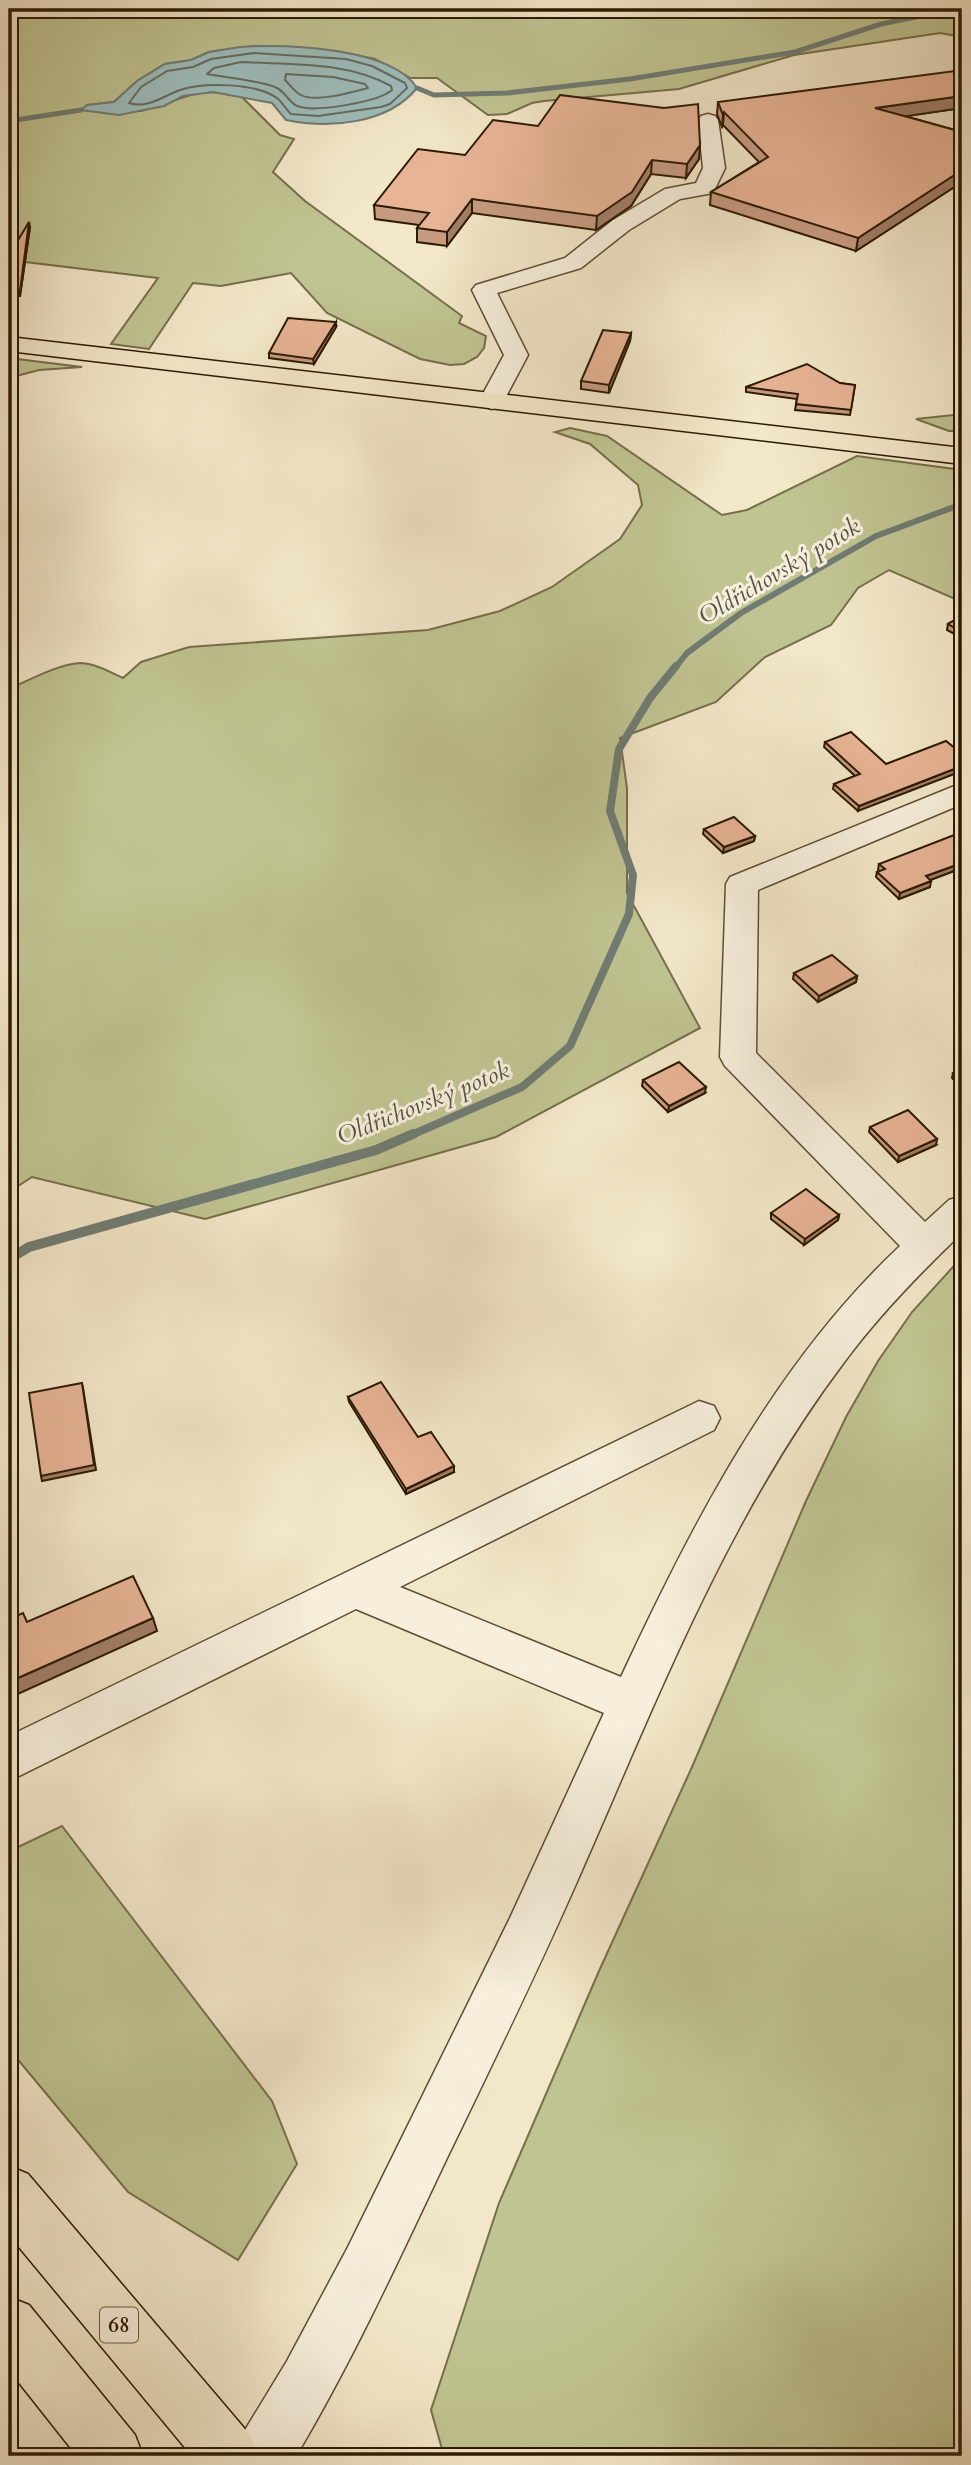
<svg xmlns="http://www.w3.org/2000/svg" width="971" height="2465" font-family="Cardo,serif">
<rect width="100%" height="100%" fill="#f2e7c9"/>
<filter id="stains"><feTurbulence type="fractalNoise" baseFrequency=".00286" numOctaves="4"/><feColorMatrix values="0 0 0 0 .2 0 0 0 0 .09 0 0 0 0 .02 0 0 0 .5 -.17"/></filter>
<radialGradient id="worn" r=".72"><stop offset=".6" stop-color="#630" stop-opacity="0"/><stop offset="1" stop-color="#630" stop-opacity=".3"/></radialGradient>
<g fill="#c0c492" stroke="#766f4a" stroke-width="2">
<path d="M9 9H962V37L940 33 794 55 679 89 544 101 532 103 507 114 488 115 437 78H410L375 59 336 51 254 46 209 52 191 60 165 64 137 81 114 102 87 105 141 111 197 93 213 92 241 96 280 135 294 139 273 172 305 201 462 316 459 323 486 336 484 348 477 357 464 364 450 365 420 359 327 313 291 273 221 286 193 283 149 349 111 344 158 278 9 260Z"/>
<path d="M9 358 82 367 39 370 9 378Z"/>
<path d="M962 414V431H949L916 419Z"/>
<path d="M570 428 607 436 722 515 747 510 857 456 962 470V602L889 570 858 588 831 625 765 657 716 702 620 738 627 788V893L700 1028 496 1137 205 1219 32 1177 9 1192V689C27 681 61 663 81 663 96 664 110 672 123 678L141 662 189 647 428 630 500 611 552 587 620 539 642 505 638 485 590 444 555 432Z"/>
<path d="M962 1257V2456H444L431 2410 499 2203 599 1971 692 1767 806 1501 846 1417 878 1361 912 1312Z"/>
<path d="M62 1826 272 2101 297 2164 238 2260 128 2192 9 2049V1841L14 1849Z"/>
</g>
<path fill="#9ebebe" stroke="#707c73" stroke-width="2" d="M240 47C284 44 392 47 417 88 388 124 329 129 286 120L272 103 213 92 183 96 164 106 119 115 81 110 87 105 114 102 137 81 165 64 191 60 209 52Z"/>
<g fill="none" stroke-linecap="round" stroke-linejoin="round">
<g stroke="#656c60" stroke-width="2">
<path d="M254 53 346 59 372 66 405 83 407 88 390 104 381 107 318 116 291 114C286 109 282 102 277 98 256 83 204 82 180 90 163 96 148 109 129 103L141 87 167 71 193 67 211 59Z"/>
<path d="M241 62C292 65 345 61 391 86L392 90C378 102 314 113 297 106 289 102 285 92 277 88 263 81 224 77 207 74L214 68Z"/>
<path d="M286 74 333 77 365 84 368 88C353 92 315 103 301 95 295 92 290 85 285 80Z"/>
</g>
<g stroke="#707c73" stroke-width="5">
<path d="M417 88 434 95 507 93 630 79 795 52 881 24 955 9"/>
<path d="M9 121 81 110"/>
</g>
<path stroke="#707c73" stroke-width="6" d="M675 668 687 653 741 613 876 536 962 504"/>
<path stroke="#707c73" stroke-width="8" d="M409 1136 522 1087 570 1046 629 914 633 875 610 811 619 749 650 698 676 666"/>
<path stroke="#707c73" stroke-width="10" d="M9 1259 29 1247 376 1150 413 1134"/>
<g stroke="#5e4d34" stroke-width="3">
<g id="minor">
<path d="M708 114 715 116 718 120 725 168 713 193 680 199 629 230 581 268 497 293 528 355 501 406 492 409 483 406 479 401 504 355 472 290 476 285 565 258 613 220 665 189 696 183 703 168 698 120 701 116Z"/>
<path d="M962 783V804L758 890 756 1053 925 1222 949 1200 962 1196V1233C920 1273 880 1314 845 1361 726 1518 655 1705 576 1884 535 1977 490 2069 446 2160 401 2255 358 2349 306 2439L296 2456H234L242 2435 287 2361 348 2247 510 1918 604 1713 356 1609 9 1781V1736L699 1401 714 1406 720 1418 714 1430 400 1587 621 1677C692 1524 775 1363 900 1246L725 1066 720 1057 726 884 730 877Z"/>
</g>
</g>
<g stroke="#2c1a03" stroke-width="3">
<path id="major" d="M9 337 962 448V464L9 351Z"/>
</g>
<g stroke="#2c1a03" stroke-width="3">
<g id="highway">
<path d="M9 2166 28 2174 250 2435 258 2456H192L9 2235Z"/>
<path d="M9 2297 29 2305 135 2435 143 2456H77L9 2370Z"/>
</g>
</g>
<use href="#minor" fill="#f7efdc" fill-rule="evenodd"/>
<use href="#major" fill="#f2e7c9" fill-rule="evenodd"/>
<use href="#highway" fill="#f2e7c9" fill-rule="evenodd"/>
</g>
<g fill="#c79b81" stroke="#2c1a03" stroke-width="2">
<path d="M718 102 962 108 905 116 962 132V182L856 251 710 205 711 192 759 162 723 125 722 127 717 114Z"/>
<path d="M465 155 699 159 686 178 651 174 631 206 596 230 472 213 447 246 417 242V228L419 225 375 219 374 205Z"/>
<path d="M30 227 20 296 9 297V255Z"/>
<path d="M336 327 314 364 269 358V353Z"/>
<path d="M631 333 630 341 609 393 581 389V381Z"/>
<path d="M840 383 855 385 850 415 795 410 797 399 746 392V387Z"/>
<path d="M962 616V638L947 630 948 624Z"/>
<path d="M825 742 886 764 858 811 833 789 834 784 855 776 824 747Z"/>
<path d="M704 829 755 836 754 841 723 853 703 834Z"/>
<path d="M879 864 962 868 930 880V887L899 899 876 877 877 872 880 871 878 870Z"/>
<path d="M794 973 857 976 856 982 818 1002 793 979Z"/>
<path d="M962 1069V1089L952 1078 953 1073Z"/>
<path d="M643 1080 705 1093 668 1112 642 1086Z"/>
<path d="M870 1127 936 1145 898 1162 869 1132Z"/>
<path d="M771 1213 839 1215 838 1220 804 1245 771 1219Z"/>
<path d="M348 1397 418 1437 454 1472 406 1494 349 1402Z"/>
</g>
<g fill="#a27e69" stroke="#2c1a03" stroke-width="2">
<path d="M962 96V108L874 121 875 108Z"/>
<path d="M724 112 723 125 722 127 723 115Z"/>
<path d="M700 145 699 159 686 178 687 164Z"/>
<path d="M652 160 651 174 631 206 596 230 597 216Z"/>
<path d="M962 170V182L856 251 858 238Z"/>
<path d="M472 199V213L447 246V232Z"/>
<path d="M29 222 30 227 20 296V291Z"/>
<path d="M336 322V327L314 364 313 359Z"/>
<path d="M631 333 630 341 609 393V385Z"/>
<path d="M962 766V771L858 811 859 806Z"/>
<path d="M755 836 754 841 723 853 724 847Z"/>
<path d="M962 863V868L925 882 926 876Z"/>
<path d="M931 881 930 887 899 899 900 893Z"/>
<path d="M857 976 856 982 818 1002 819 996Z"/>
<path d="M706 1087 705 1093 668 1112 669 1106Z"/>
<path d="M937 1139 936 1145 898 1162 899 1156Z"/>
<path d="M839 1215 838 1220 804 1245 805 1239Z"/>
<path d="M83 1388 96 1470 42 1481 41 1476Z"/>
<path d="M454 1466V1472L406 1494V1489Z"/>
<path d="M153 1618 157 1631 9 1698V1682Z"/>
</g>
<g fill="#e7b496" stroke="#2c1a03" stroke-width="2">
<path d="M955 71 962 76V96L875 108 962 132V170L858 238 711 192 768 157 724 112 723 115 718 102Z"/>
<path d="M560 95 664 108 698 104 700 145 687 164 652 160 632 192 597 216 472 199 447 232 417 228 429 213 374 205 418 149 465 155 493 120 538 126Z"/>
<path d="M29 222 20 291 9 292V255Z"/>
<path d="M288 318 336 322 313 359 269 353Z"/>
<path d="M603 330 631 333 609 385 581 381Z"/>
<path d="M807 364 840 383 855 385 851 410 796 404 798 394 746 387Z"/>
<path d="M962 616V632L948 624Z"/>
<path d="M851 732 886 764 946 741 962 754V766L859 806 834 784 860 774 825 742Z"/>
<path d="M734 817 755 836 724 847 704 829Z"/>
<path d="M962 832V863L926 876 931 881 900 893 877 872 885 869 879 864Z"/>
<path d="M832 955 857 976 819 996 794 973Z"/>
<path d="M679 1062 706 1087 669 1106 643 1080Z"/>
<path d="M962 1069V1082L953 1073Z"/>
<path d="M908 1110 937 1139 899 1156 870 1127Z"/>
<path d="M806 1189 839 1215 805 1239 771 1213Z"/>
<path d="M381 1382 418 1437 431 1432 454 1466 406 1489 348 1397Z"/>
<path d="M82 1383 94 1465 41 1476 29 1393Z"/>
<path d="M133 1576 153 1618 9 1682V1619L23 1613 27 1622Z"/>
</g>
<g text-anchor="middle" stroke-width="6" stroke-linejoin="round" paint-order="stroke">
<rect fill="#f7efdc" stroke="#695a44" stroke-width="2" x="100" y="2307.5" width="38" height="35" rx="5"/>
<g font-size="21" font-weight="bold" fill="#2c1a03">
<text x="119" y="2332">68</text>
</g>
<g font-size="24" font-style="italic" fill="#545344" stroke="#f7efdc">
<text transform="translate(779 571) rotate(-31)" y="8">Oldřichovský potok</text>
<text transform="translate(423 1103) rotate(-22)" y="8">Oldřichovský potok</text>
</g>
</g>
<rect width="971" height="2465" fill="none" stroke="#f2e7c9" stroke-width="35"/>
<rect x="10" y="10" width="950" height="2444" fill="none" stroke="#2c1a03" stroke-width="3.5"/>
<rect x="18" y="18" width="936" height="2430" fill="none" stroke="#2c1a03" stroke-width="2"/>
<rect width="100%" height="100%" filter="url(#stains)"/>
<rect width="100%" height="100%" fill="url(#worn)"/>
</svg>
